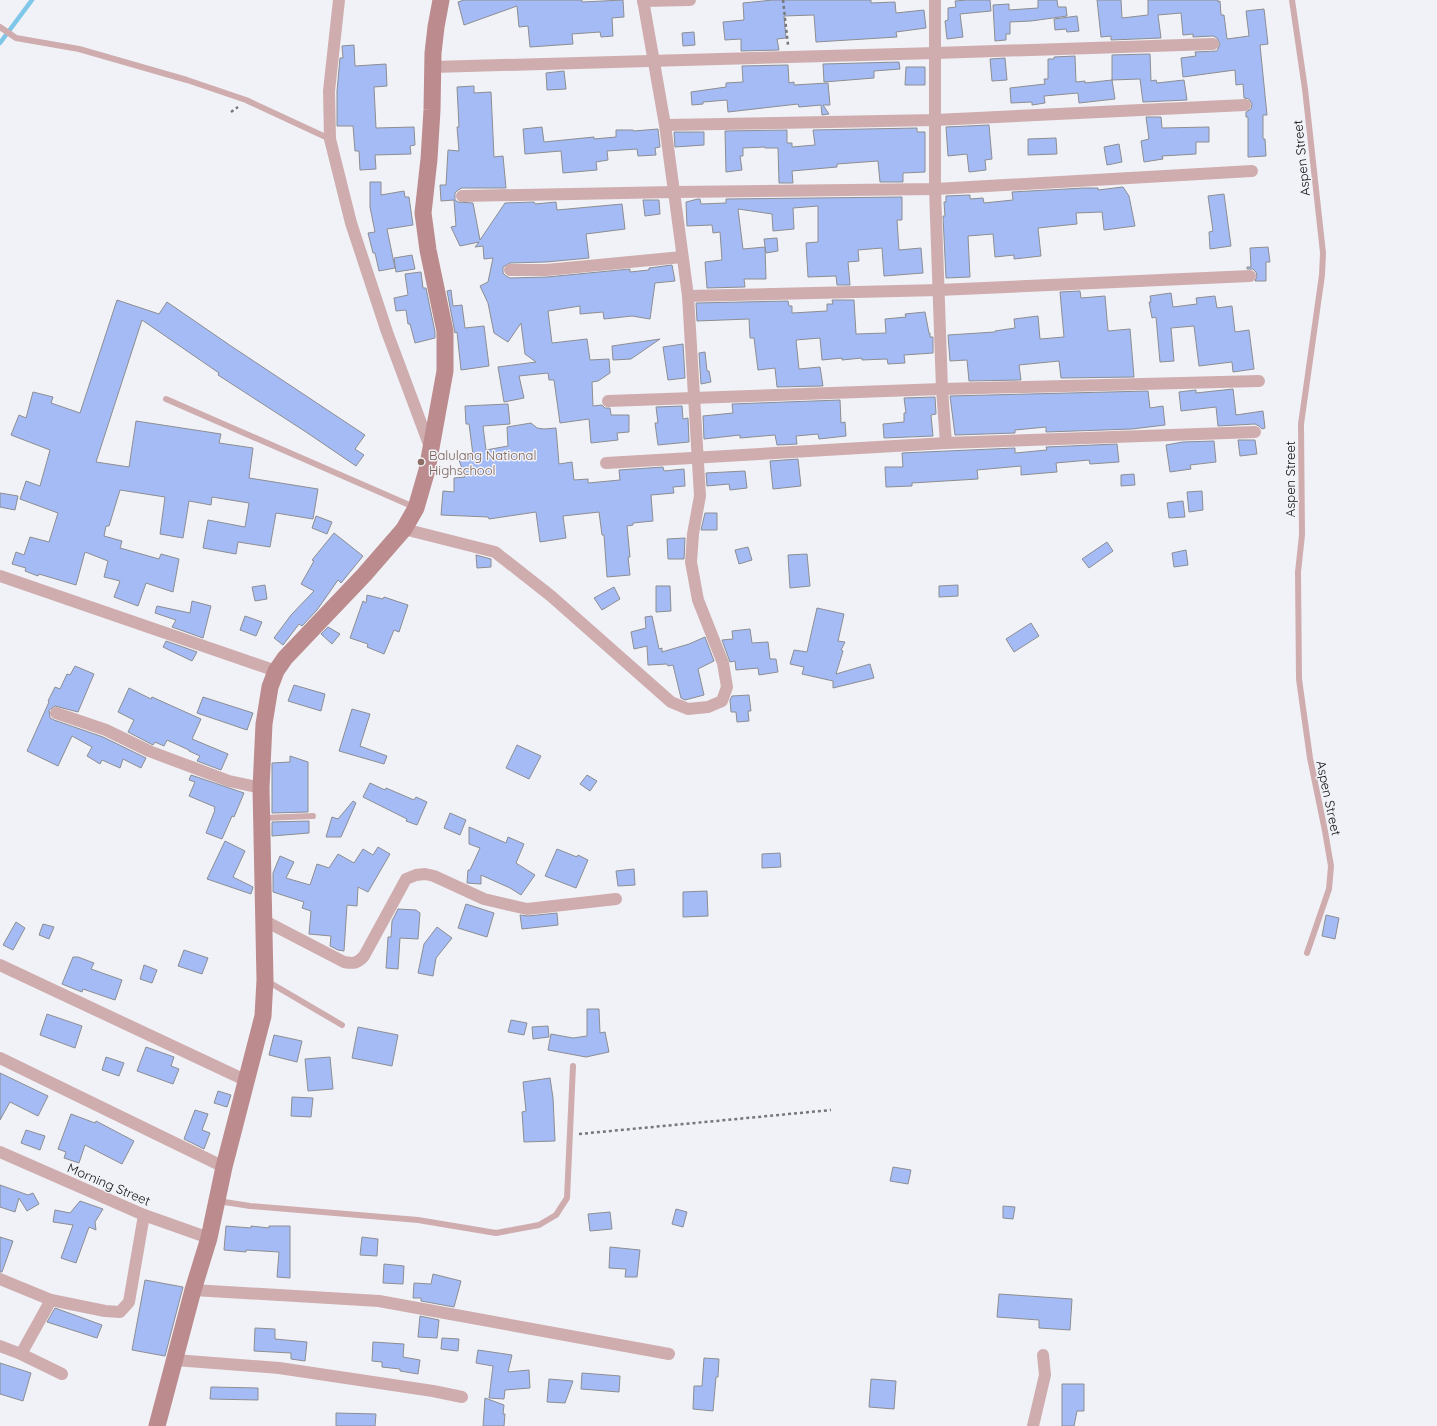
<svg xmlns="http://www.w3.org/2000/svg" width="1437" height="1426" font-family="Quicksand,sans-serif">
<rect width="100%" height="100%" fill="#f1f2f7"/>
<g fill="none" stroke-linecap="round" stroke-linejoin="round">
<path stroke="#7ec7e9" stroke-width="4.5" d="M0 43 32 0"/>
</g>
<g fill="#a5bbf6" stroke="#8c8e91">
<path d="M464 0H582V2L623 0 624 17 612 18 613 36 601 37 600 32 572 34 573 44 530 47 528 26 519 27 517 6 464 25 458 2Z"/>
<path d="M773 0H871V3L895 2 896 13 924 10 926 28 896 32 897 37 816 42 814 15 784 16 786 38 777 39 779 50 741 51V39L725 40 723 22 744 20 743 3Z"/>
<path d="M967 0H990L991 11 960 14 963 37 947 39 945 21 948 20V8L956 7 955 1Z"/>
<path d="M1038 0H1057L1058 7H1066L1067 16 1031 21 1010 22V34H1006V40L995 41 993 5 1009 4V10L1038 8Z"/>
<path d="M1097 0H1121L1122 18 1148 15V0H1218V2L1220 1 1221 15H1224L1227 39 1249 36 1246 11 1264 9 1268 44 1260 45 1267 115H1263V139H1265L1266 156 1248 157V117H1246V112L1251 109 1252 104 1249 99 1244 98 1243 84 1236 85 1235 70 1183 77 1181 58 1196 56 1195 52 1217 51 1220 44 1217 38 1213 36 1193 37V34L1183 35 1181 13 1158 15 1161 38 1111 40V36L1101 37Z"/>
<path d="M1077 16 1079 31 1067 32 1066 29 1055 30 1054 19Z"/>
<path d="M694 32 695 45 683 46 682 33Z"/>
<path d="M354 45 355 66 386 64 387 86 374 87 376 128 414 127 415 145 410 146 411 154 375 155 376 169 360 170 359 151H355L353 126H337V91L340 58H343L342 46Z"/>
<path d="M1150 54 1151 81 1156 80 1157 83 1184 80 1187 100 1143 102 1140 79 1112 80V55Z"/>
<path d="M1075 56 1076 82 1085 81V83L1112 80 1115 99 1079 103 1078 93 1044 96 1045 103 1032 105V102L1011 103 1010 88 1045 84 1044 79H1048V59H1054V57Z"/>
<path d="M1005 58 1007 80 992 81 990 59Z"/>
<path d="M899 62 900 69 874 71V78L824 82 823 64Z"/>
<path d="M788 65 789 83 794 82V85L828 83 830 105H823L829 114 822 115 821 105 799 107 798 104 728 112 727 100 703 102V104L692 105 691 92 726 87V83L743 82 742 66Z"/>
<path d="M906 67H925V85H905Z"/>
<path d="M564 71 566 89 547 90 546 73Z"/>
<path d="M474 86V93L491 92 494 157 503 156 506 188H462L458 190 455 193V200L458 202 473 203 480 240 505 203 534 202 535 204 556 202 557 210 622 204 625 229 586 234 589 258 546 262 510 263 503 267V273L506 276 510 278 547 277 630 269V272L649 270V268L672 265 675 281 655 283 650 319 632 316 604 319 603 312 580 314V306L548 311 552 343 587 339 590 360 609 359 610 373 598 381 592 382 593 406 602 405 605 408H610L611 415H629V432L617 433 618 440 591 443 589 419 560 423 554 380H549L548 373 519 376 524 398 504 402 498 367 536 362 525 354 521 323 508 342 494 333 488 303 480 286 488 282 493 258 484 259 483 246 475 247 479 242 460 246 451 227 456 226 454 200 441 201 440 185H446L448 150 459 151 457 127H459L457 87Z"/>
<path d="M1146 117H1161L1162 128 1209 127V142H1196V154L1162 156 1163 159 1144 162 1141 141 1149 139Z"/>
<path d="M989 125 992 159 985 160 986 170 969 172 967 154 948 156 946 127Z"/>
<path d="M542 127 544 142 594 137V139L616 137V130H633L634 131 658 129 660 147 655 148 656 155 638 156 637 149 607 151 608 160 596 162 597 170 563 173 561 151 525 154 523 129Z"/>
<path d="M917 128V132H925V172L903 173V182H880L878 161 837 164V167L792 171 793 183H779L778 148H765V147L743 148V156H740L742 170 726 172 725 131 787 130V143H792V147L815 145 813 130Z"/>
<path d="M674 132H704V145L675 147Z"/>
<path d="M1056 138 1057 154 1028 155V139Z"/>
<path d="M1119 144 1122 162 1107 165 1104 147Z"/>
<path d="M370 182H381V195L404 191 405 197H409L413 225 387 229 395 268 379 271 375 253H373L368 233 375 232 370 207Z"/>
<path d="M1123 187 1129 196 1135 226 1104 230 1102 212 1076 213 1077 224 1038 228 1041 256 1014 259V255L995 257 993 234 968 236 970 277 946 278 943 216H945L944 202H946V196L970 195V199L983 198 984 203 1013 200 1012 192 1084 188H1098V190Z"/>
<path d="M1224 194 1231 246 1210 249 1209 232 1213 231 1208 196Z"/>
<path d="M902 197V220H897L899 250 921 248 923 273 884 276 882 248 858 250 859 261 848 262 850 285H837L836 276 808 277 806 243 818 242V206L793 208 794 229 773 231 772 214 738 209 743 249 765 247 766 279H744L745 287 707 288 705 262 722 260 720 232 713 233 712 225 687 226 686 202 698 199H700L701 204 726 203V199Z"/>
<path d="M643 200H659L660 214 645 216Z"/>
<path d="M777 238 778 251 766 253 764 239Z"/>
<path d="M1268 247 1270 262H1266V281H1255L1257 276 1256 272 1253 269H1247V267H1251L1250 248Z"/>
<path d="M412 255 415 269 396 272 394 258Z"/>
<path d="M421 272 423 288H426L435 332V338L415 343 410 324H408L406 310 396 311 394 298 408 295 405 274Z"/>
<path d="M451 290 453 306 462 305 465 328 484 326 489 366 461 370 457 332 455 333 447 291Z"/>
<path d="M1080 291 1081 298 1105 296 1108 331 1130 329 1134 377 1061 378 1059 361 1019 365 1021 380 969 381 967 360 950 361 948 335 995 332V331L1015 328 1014 319 1038 316 1040 339 1064 337 1060 292Z"/>
<path d="M1171 293 1173 307 1197 304 1196 298 1215 296 1217 308 1232 306 1235 332 1249 330 1254 369 1233 372 1232 362 1199 366 1194 326 1171 328 1174 361 1160 362 1156 317 1152 318 1149 302H1151L1150 296Z"/>
<path d="M117 300 159 314 167 302 231 346 365 435 355 449 364 455 356 466 306 432 218 375 219 373 142 320 96 462 129 467 136 421 221 434 219 443 253 448 249 478 318 489 313 519 276 513 270 547 238 542 236 554 203 548 208 520 245 527 249 503 212 497 211 505 189 501 183 538 160 534 165 497 120 490 109 526H106L104 536 122 541 120 548 159 559 161 554 179 559 173 592 146 583 138 606 114 597 120 581 104 577 108 561 85 552 76 585 39 574 38 576 25 571 26 568 12 564 16 552 24 555 30 537 49 542 58 513 20 499 26 481 40 486 50 450 11 435 19 415 26 418 33 392 53 397 51 403 80 413Z"/>
<path d="M832 300H854L856 334 886 333 885 319 906 317 905 314 925 312 929 333H930V337H933V353L904 355 905 363 888 364 887 359 862 360V358L842 360V358L822 360 820 338 796 340 799 369 820 367 823 386 777 387 775 368 758 370 754 338H750L749 319 697 321 696 303 788 301 789 306H792V313L827 311V304H833Z"/>
<path d="M660 339 631 359 613 360 612 346Z"/>
<path d="M683 344 685 378 668 380 663 347Z"/>
<path d="M705 352 707 371H709L711 382 701 384 699 353Z"/>
<path d="M1233 389 1236 415 1263 411 1265 428 1262 429 1259 426 1255 424 1218 426 1216 407 1181 411 1179 392 1196 390V393Z"/>
<path d="M1148 391 1150 408 1163 406 1165 425 1132 429 1046 432V427L1015 430V433L955 435 950 396Z"/>
<path d="M935 397 936 414 931 415 933 436 884 438 883 424 904 422V413H906L904 398Z"/>
<path d="M840 400 841 423 845 422 846 436 819 439 818 434 796 436 797 444 777 445 775 435 740 438V435L704 439 703 416 733 413 732 404Z"/>
<path d="M508 404 510 424 483 426 486 450 508 446 507 427 531 423 537 428 544 429 556 428 559 464 572 462 574 480 588 479V483L620 480 619 470 663 467 664 471 684 469 685 486 673 487 674 493 651 495 653 521 633 523V525L627 526 630 557H628L630 575 607 577 604 535H602L599 512 563 516 566 538 540 542 536 512 489 519 488 517 441 515 443 491 454 492V478L465 477 459 460 473 455 469 424H466L465 406Z"/>
<path d="M682 406 683 419 688 418 689 442 658 445 655 423H658L656 407Z"/>
<path d="M1238 440H1255L1257 454 1240 456Z"/>
<path d="M1214 441 1216 462 1190 465 1191 469 1170 472 1166 445 1183 442Z"/>
<path d="M1117 444 1119 462 1090 464 1089 460 1056 463 1057 472 1021 475V466L977 470 978 479 912 483V486L886 487 885 467H903L902 453 1015 448V453L1047 450 1046 447Z"/>
<path d="M798 459 801 486 773 489 770 461Z"/>
<path d="M745 471 747 488 730 490 729 484 707 486 706 473Z"/>
<path d="M1134 474 1135 485 1121 486V475Z"/>
<path d="M1202 491 1203 510 1189 512 1187 492Z"/>
<path d="M0 493 18 496 15 510 0 507Z"/>
<path d="M1183 501 1185 517 1169 518 1167 503Z"/>
<path d="M705 513H717V530H701Z"/>
<path d="M316 516 332 522 327 534 312 528Z"/>
<path d="M334 533 363 556 341 583 338 580 317 610 302 626 299 624 283 645 274 638 291 615 314 591 301 584 314 561 312 560Z"/>
<path d="M685 538 684 559H668L667 539Z"/>
<path d="M1107 542 1113 551 1089 568 1082 559Z"/>
<path d="M748 547 752 560 739 564 735 550Z"/>
<path d="M1186 550 1188 565 1174 567 1172 553Z"/>
<path d="M807 554 810 586 790 588 788 555Z"/>
<path d="M476 555 491 559V567L477 568Z"/>
<path d="M265 585 267 599 255 601 252 587Z"/>
<path d="M958 585V596L939 597V586Z"/>
<path d="M656 586H670L671 611 656 612Z"/>
<path d="M614 587 620 599 602 610 594 598Z"/>
<path d="M367 595 383 599 384 597 408 605 399 632 394 630 384 654 367 647 368 644 350 638 363 601 366 603Z"/>
<path d="M192 601 211 606 203 638 172 627 176 620 155 613 157 606 190 613Z"/>
<path d="M817 608 844 614 838 641 845 642 841 650 843 651 836 674 870 664 874 678 833 688V681L802 674 804 667 790 664 794 650 807 652Z"/>
<path d="M245 616 262 622 256 636 240 630Z"/>
<path d="M652 616 659 649 662 648V652L689 644 705 637 714 661 698 669 704 695 685 700 681 698 673 665 668 666 667 664 648 665 647 646 634 649 631 632 646 628 645 617Z"/>
<path d="M1031 623 1039 636 1014 652 1006 639Z"/>
<path d="M328 627 340 634 332 644 321 634Z"/>
<path d="M750 629 752 643 768 642 770 659H776L778 672 759 675 758 668 736 670 735 661 730 662 722 640 733 639 732 631Z"/>
<path d="M166 641 197 652 192 661 163 647Z"/>
<path d="M75 666 94 674 78 712 55 706 49 710 50 718 54 720 103 737 146 758 141 768 123 759 120 768 102 760 100 764 87 756 92 747 72 736 58 766 27 751 49 702 48 701 55 687 60 689 67 674 70 675Z"/>
<path d="M294 685 325 694 321 711 288 701Z"/>
<path d="M129 688 151 699 152 697 201 719 192 739 228 754 221 770 197 761 200 756 189 751V750L167 740 164 746 155 742 153 745 128 732 134 720 118 712Z"/>
<path d="M749 695 751 711H748L749 721 737 722 736 712H731L730 700 732 696Z"/>
<path d="M203 697 253 713 247 730 197 713Z"/>
<path d="M352 709 370 714 360 746 387 756 384 764 339 751Z"/>
<path d="M517 745 541 756 529 779 506 768Z"/>
<path d="M290 756 308 762V812L272 813V763L290 762Z"/>
<path d="M191 775 244 793 234 817 232 816 222 839 206 833 215 810 214 809 215 807 189 796 195 782 189 780Z"/>
<path d="M587 775 597 781 590 791 580 784Z"/>
<path d="M370 783 385 790 386 788 414 800 416 797 427 802 417 825 406 821 407 819 363 797Z"/>
<path d="M353 801 356 803 341 837H326L332 817 338 819Z"/>
<path d="M450 813 466 820 460 835 444 828Z"/>
<path d="M309 821V833L272 836V822Z"/>
<path d="M469 827 506 843 508 837 524 844 516 863 535 875 521 895 510 888 481 875V884L467 883 468 870H470L480 848 469 844Z"/>
<path d="M225 841 245 851 233 877 253 887 251 894 207 879Z"/>
<path d="M378 847 390 854 368 892 358 887 357 906 347 905 344 951 338 950 330 946 331 936 309 934 311 911 302 908 304 902 273 892V873L280 856 294 862 286 878 310 885 317 864 329 868 338 854 354 863 363 849 373 855Z"/>
<path d="M557 849 577 857 578 855 588 860 576 888 545 876Z"/>
<path d="M780 853 781 867 762 868V854Z"/>
<path d="M634 869 635 885 618 886 616 871Z"/>
<path d="M707 891 708 916 683 917V892Z"/>
<path d="M466 904 494 913 487 937 458 928Z"/>
<path d="M398 909 416 910 420 913 418 939 400 938 398 969 386 968 388 937H391L392 921Z"/>
<path d="M557 913 558 925 522 929 520 915 528 916Z"/>
<path d="M1326 915 1339 918 1335 939 1322 936Z"/>
<path d="M16 922 25 928 13 950 3 945Z"/>
<path d="M43 924 54 927 49 939 39 935Z"/>
<path d="M437 927 452 938 436 958 433 976 418 973 424 944Z"/>
<path d="M184 950 208 958 202 974 178 966Z"/>
<path d="M73 957H78L94 963 91 969 122 980 115 1000 83 989 82 992 62 984Z"/>
<path d="M144 965 157 970 152 983 140 979Z"/>
<path d="M587 1009H599L600 1033 605 1032 609 1052 586 1057 548 1050 551 1034 573 1038 587 1036Z"/>
<path d="M47 1014 82 1026 75 1048 40 1035Z"/>
<path d="M511 1020 527 1023 524 1035 508 1032Z"/>
<path d="M548 1026 549 1037 533 1039 532 1027Z"/>
<path d="M358 1027 398 1035 392 1066 352 1058Z"/>
<path d="M274 1035 302 1041 297 1062 269 1055Z"/>
<path d="M146 1047 174 1057 171 1066 179 1069 173 1084 137 1071Z"/>
<path d="M106 1057 124 1063 119 1076 102 1070Z"/>
<path d="M330 1057 333 1089 308 1091 305 1059Z"/>
<path d="M0 1073 48 1096 38 1116 10 1102 0 1120Z"/>
<path d="M550 1078 553 1098 555 1141 524 1142 522 1112 526 1111 523 1082Z"/>
<path d="M218 1091 231 1095 227 1107 214 1103Z"/>
<path d="M292 1097 313 1098 311 1117 291 1116Z"/>
<path d="M195 1110 208 1114 202 1130 210 1133 204 1149 184 1139Z"/>
<path d="M71 1114 95 1123 96 1121 134 1141 122 1164 85 1145 79 1163 64 1158 66 1152 58 1149Z"/>
<path d="M26 1130 45 1136 40 1150 21 1143Z"/>
<path d="M893 1167 911 1170 908 1184 890 1181Z"/>
<path d="M0 1185 28 1195 33 1193 39 1204 27 1211 19 1198 15 1212 0 1207Z"/>
<path d="M80 1201 103 1209 95 1222 96 1230 89 1227 76 1263 61 1258 73 1225 53 1222 55 1210 70 1213Z"/>
<path d="M1003 1206 1015 1207 1013 1219 1003 1218Z"/>
<path d="M676 1209 687 1212 683 1227 672 1224Z"/>
<path d="M610 1212 612 1229 590 1231 588 1214Z"/>
<path d="M226 1226 251 1228V1226L269 1228V1226H290V1278L277 1277 279 1252 246 1250V1252L224 1250Z"/>
<path d="M0 1237 13 1241 2 1272H0Z"/>
<path d="M362 1237 378 1239 377 1256 360 1255Z"/>
<path d="M610 1247 640 1250 637 1277H625L626 1269 609 1268Z"/>
<path d="M384 1264 404 1266 403 1284 383 1283Z"/>
<path d="M433 1274 461 1281 454 1307 421 1301V1298H413L414 1283 431 1284Z"/>
<path d="M145 1280 183 1287 165 1356 132 1350Z"/>
<path d="M999 1294 1072 1299 1070 1330 1039 1328V1320L997 1317Z"/>
<path d="M55 1308 102 1325 97 1338 47 1322Z"/>
<path d="M420 1316 439 1320 437 1338 418 1337Z"/>
<path d="M255 1328 275 1329V1339L307 1342 305 1361 291 1359V1353L254 1351Z"/>
<path d="M442 1338 459 1339 458 1351 441 1349Z"/>
<path d="M373 1342 404 1344 403 1357 420 1360 418 1374 400 1371V1369L382 1367V1362L372 1361Z"/>
<path d="M478 1350 512 1355 508 1372 529 1370 530 1388 505 1390 504 1399 489 1398 493 1366 476 1363Z"/>
<path d="M704 1358 719 1359 718 1377H716L713 1411 693 1409 694 1386H702Z"/>
<path d="M0 1363 31 1373 23 1401 0 1394Z"/>
<path d="M582 1373 620 1376 619 1392 581 1389Z"/>
<path d="M549 1379 573 1381 565 1403 547 1402Z"/>
<path d="M871 1379 896 1381 894 1409 869 1407Z"/>
<path d="M1062 1384H1084V1411H1077L1074 1426H1062Z"/>
<path d="M211 1387 258 1388V1400L210 1399Z"/>
<path d="M485 1398 504 1405 503 1414H505L504 1426H483Z"/>
<path d="M336 1413 376 1414 375 1426H336Z"/>
</g>
<g fill="none" stroke-linecap="round" stroke-linejoin="round">
<g stroke="#76777a" stroke-width="2.5" stroke-dasharray="3 3" stroke-linecap="butt">
<path d="M783 0 788 45"/>
<path d="M231 112 238 107"/>
<path d="M579 1134 831 1110"/>
</g>
<g stroke="#cfadaf" stroke-width="6">
<path d="M1292 0 1305 89 1323 253 1322 275 1301 424 1302 535 1298 572 1299 679 1310 758 1325 831 1331 866 1329 889 1307 953"/>
<path d="M0 27 16 38 79 49 187 80 246 100 330 139"/>
<path d="M166 399 414 507"/>
<path d="M263 818 313 816"/>
<path d="M267 981 342 1025"/>
<path d="M218 1201 250 1206 418 1220 496 1233 539 1225 556 1215 567 1198 573 1066"/>
</g>
<g stroke="#cfadaf" stroke-width="12">
<path d="M339 0 329 91 330 139 351 223 387 332 430 447"/>
<path d="M935 0V189L942 389 946 443"/>
<path d="M643 1 690 0"/>
<path d="M433 67 936 53 1213 44"/>
<path d="M665 125 935 120 1245 105"/>
<path d="M462 196 674 192 935 189 1252 171"/>
<path d="M510 270H546L682 257"/>
<path d="M688 296 939 290 1250 276"/>
<path d="M608 401 942 389 1259 381"/>
<path d="M606 463 946 443 1255 432"/>
<path d="M404 529 495 552 551 596 671 702 688 709 708 707 722 701 727 687 723 663 698 600 691 562 693 534 700 496 688 296 665 125 643 0"/>
<path d="M0 576 276 671"/>
<path d="M56 713 106 730 149 751 229 781 261 788"/>
<path d="M265 921 344 962C354 964 358 963 364 956L406 879 416 875 425 874 434 876 484 899 527 909 616 899"/>
<path d="M0 965 245 1080"/>
<path d="M0 1058 224 1167"/>
<path d="M0 1152 144 1215 209 1238"/>
<path d="M0 1279 51 1300 105 1311 120 1312 129 1302 144 1215"/>
<path d="M193 1290 379 1301 669 1354"/>
<path d="M0 1346 21 1354 62 1374"/>
<path d="M21 1354 51 1300"/>
<path d="M175 1360 279 1368 433 1391 462 1397"/>
<path d="M1033 1426 1045 1375 1043 1355"/>
</g>
<path stroke="#bc8b8e" stroke-width="17" d="M157 1426 193 1290 209 1238 224 1167 263 1016 265 980 261 788 264 724 270 687 276 671 285 658 364 575 404 529 416 508 427 470 445 371V331L428 250 423 213 429 159 432 110 433 53 436 27 441 0"/>
</g>
<circle fill="#8d6e63" stroke="#f1f2f7" stroke-width="1.5" cx="421" cy="462" r="4"/>
<g text-anchor="middle" stroke-width="3" stroke-linejoin="round" paint-order="stroke">
<g font-size="13" fill="#0b0c0d" stroke="#f1f2f7">
<text transform="translate(1301 158) rotate(-96)" y="5">Aspen Street</text>
<text transform="translate(1290 479) rotate(-90)" y="5">Aspen Street</text>
<text transform="translate(1329 798) rotate(78)" y="5">Aspen Street</text>
<text transform="translate(109 1184) rotate(23)" y="5">Morning Street</text>
</g>
<g font-size="13" fill="#785e54" stroke="#f1f2f7" text-anchor="start">
<text x="429" y="460">Balulang National<tspan x="429" dy="15">Highschool</tspan></text>
</g>
</g>
</svg>
